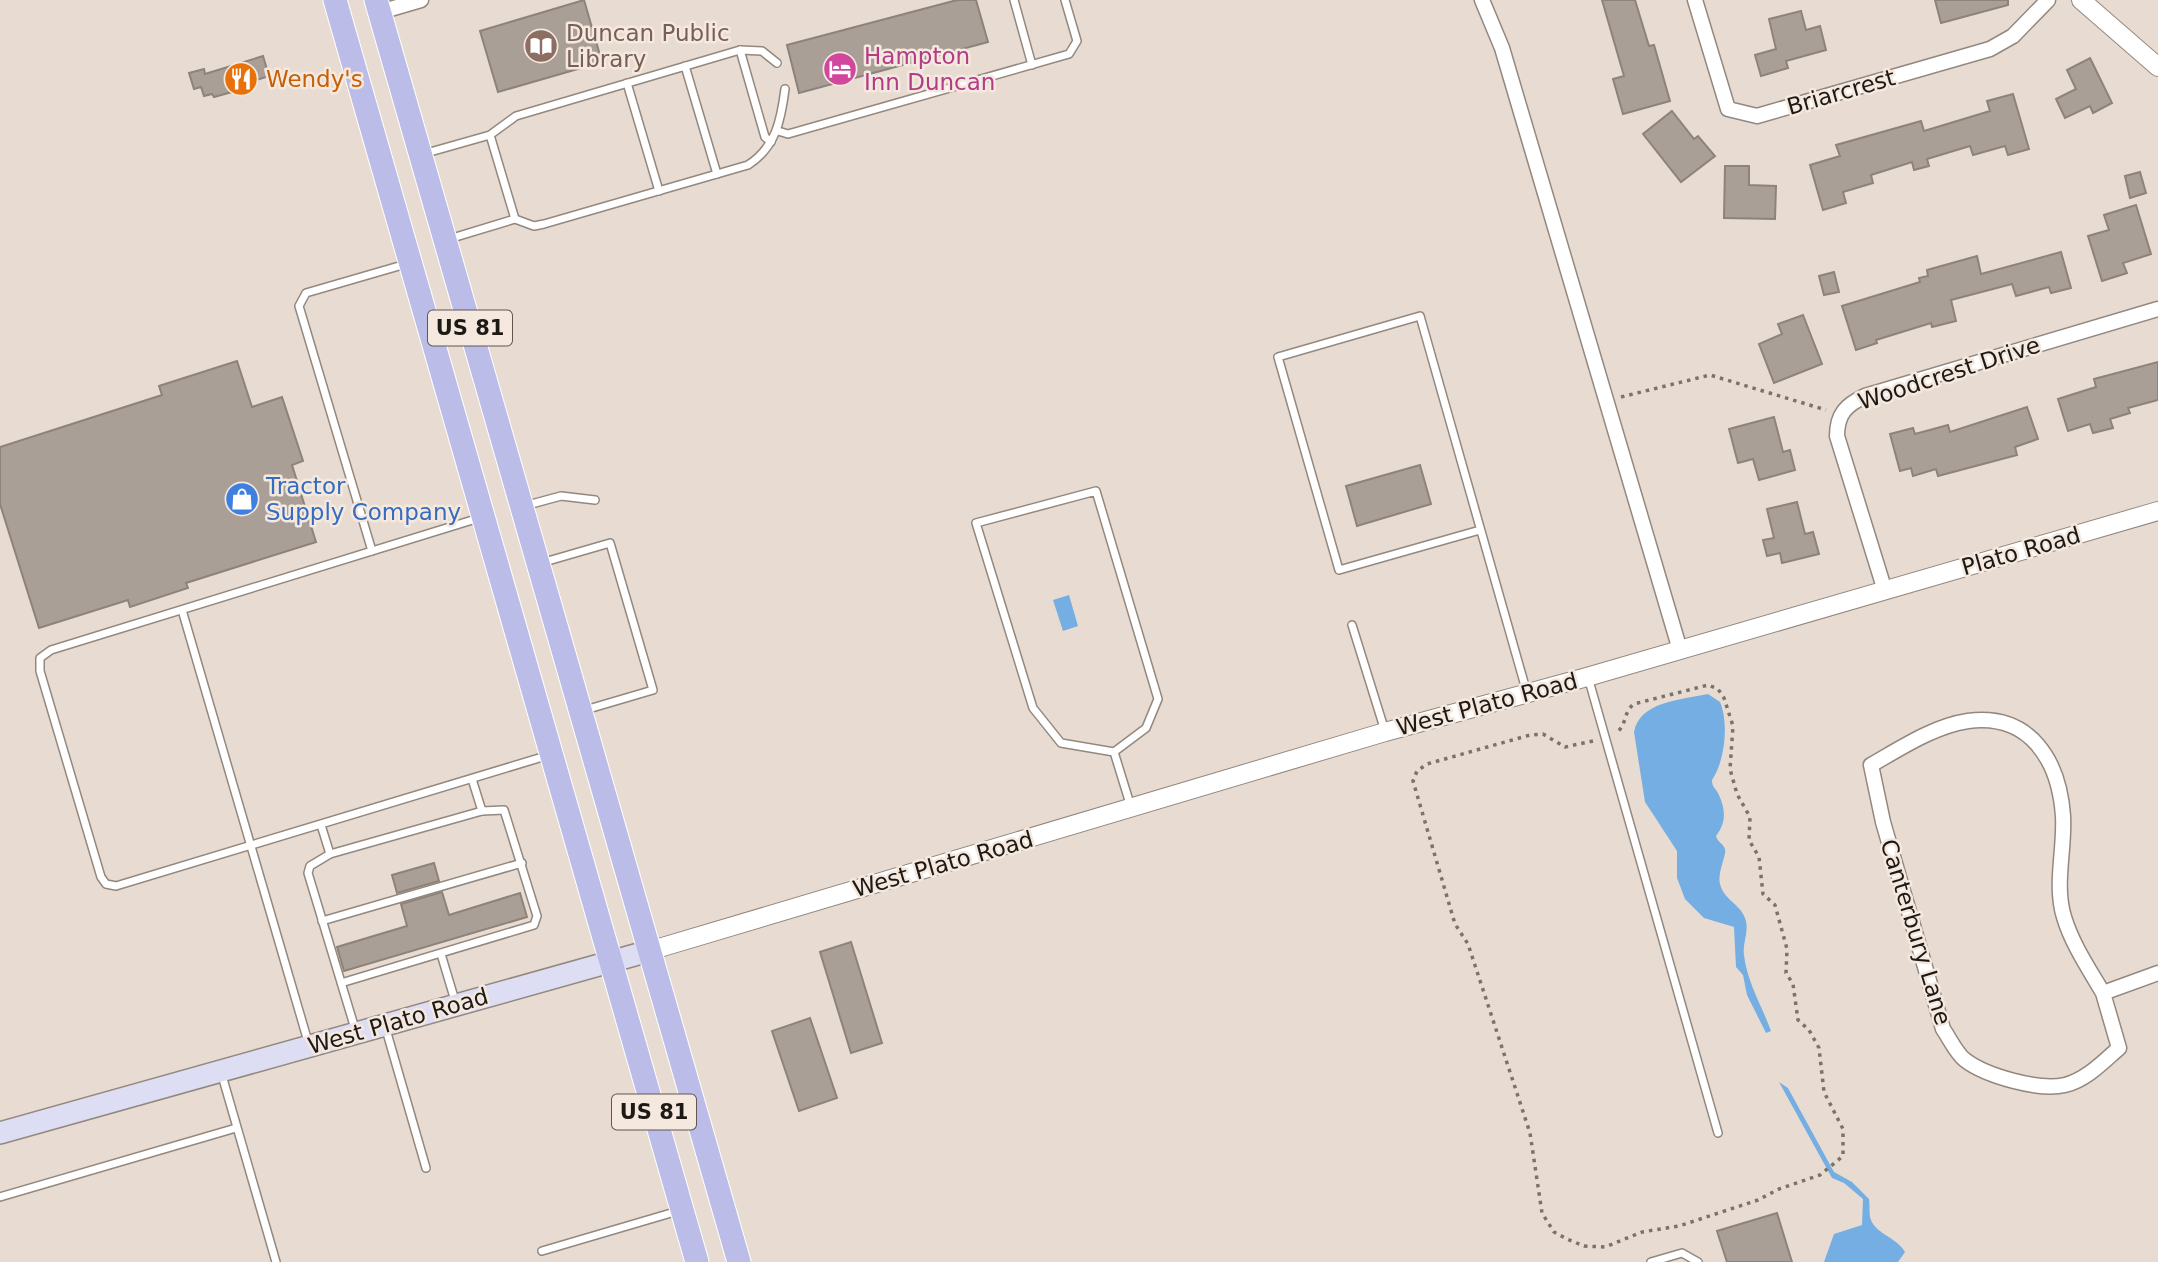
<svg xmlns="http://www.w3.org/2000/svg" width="2158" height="1262" font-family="'DejaVu Sans',sans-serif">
<rect width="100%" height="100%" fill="#e8dcd2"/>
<g fill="#75aee2">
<path d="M1069 595 1078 626 1063 631 1053 600Z"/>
<path d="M1708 694 1720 702C1729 723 1725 761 1712 780 1712 788 1716 788 1719 795 1726 811 1726 823 1716 836 1718 843 1723 843 1725 849 1727 854 1717 873 1720 884 1724 900 1740 904 1745 918 1750 931 1742 943 1744 955 1747 982 1762 1006 1771 1031L1766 1033 1747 995 1743 975 1736 967 1734 927 1704 918 1685 899 1677 878V851L1645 802 1634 732C1640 701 1681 700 1708 694Z"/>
<path d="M1779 1082 1788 1088 1834 1172 1852 1182 1869 1199C1870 1205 1869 1211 1870 1217 1874 1234 1897 1237 1905 1252L1898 1262H1824L1834 1234 1862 1225 1863 1199 1844 1183 1832 1178Z"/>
</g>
<g fill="#aa9f96" stroke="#8d837a" stroke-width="2">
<path d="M584 0 602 62 498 92 480 31Z"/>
<path d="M957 0H976L988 42 799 93 787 45Z"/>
<path d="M1602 0H1635L1649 46 1654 45 1670 101 1623 114 1613 79 1624 76Z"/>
<path d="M1935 0H2008V5L1941 23Z"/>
<path d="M1801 11 1806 30 1820 26 1826 50 1786 61 1788 68 1761 76 1755 55 1776 49 1769 19Z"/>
<path d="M263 56 269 76 244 84 246 88 214 97 212 94 204 96 201 87 194 89 189 73 204 69 205 74Z"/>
<path d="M2090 58 2112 103 2093 113 2090 106 2065 118 2056 99 2076 89 2067 70Z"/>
<path d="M2013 94 2029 149 2008 155 2005 146 1973 155 1970 146 1927 159 1929 166 1914 170 1912 162 1871 175 1873 183 1843 192 1846 203 1823 210 1810 165 1840 156 1836 145 1921 121 1924 131 1990 111 1987 101Z"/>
<path d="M1672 111 1694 139 1698 136 1715 156 1681 182 1643 134Z"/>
<path d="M1725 166H1749V185L1776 186 1775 219 1724 218Z"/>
<path d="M2140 172 2146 193 2130 198 2125 176Z"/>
<path d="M2136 205 2151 254 2123 263 2127 273 2102 281 2088 236 2109 230 2104 215Z"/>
<path d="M2061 252 2071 288 2051 293 2049 287 2016 296 2012 284 1951 300 1956 321 1932 327 1931 323 1876 340 1877 343 1856 350 1842 306 1920 282 1919 278 1928 276 1927 270 1977 256 1981 274Z"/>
<path d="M1834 272 1839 292 1824 295 1819 276Z"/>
<path d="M1803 315 1822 364 1774 383 1759 344 1782 334 1778 324Z"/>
<path d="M237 361 252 407 282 397 303 461 292 465 316 542 186 583 188 588 130 607 128 600 39 628 0 504V447L162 395 159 386Z"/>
<path d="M2158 362V400L2128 408 2130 413 2110 419 2113 428 2093 433 2090 424 2068 431 2058 399 2096 387 2094 379Z"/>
<path d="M2027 407 2038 439 2015 447 2017 455 1938 476 1936 469 1913 476 1911 468 1900 471 1890 434 1913 428 1915 434 1948 425 1950 432Z"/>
<path d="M1774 417 1783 452 1790 450 1795 470 1759 480 1753 459 1738 463 1729 429Z"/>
<path d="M1420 465 1431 504 1357 526 1346 486Z"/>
<path d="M1797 502 1805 534 1813 532 1819 554 1782 563 1780 553 1767 556 1763 540 1774 538 1767 509Z"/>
<path d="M434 863 439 881 397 893 392 875Z"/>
<path d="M442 892 449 915 520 893 527 917 344 971 337 947 407 926 401 904Z"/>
<path d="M851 942 882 1043 851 1053 820 952Z"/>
<path d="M810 1018 837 1098 799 1111 772 1031Z"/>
<path d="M1777 1213 1792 1262H1727L1717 1231Z"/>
</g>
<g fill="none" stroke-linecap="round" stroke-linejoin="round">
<g stroke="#93887f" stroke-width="10">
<g id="service">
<path d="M1014 0 1032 65"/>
<path d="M740 50 765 137 771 142"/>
<path d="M685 66 717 174"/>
<path d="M627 83 659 191"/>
<path d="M778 131 788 134 1069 54 1077 41 1065 0"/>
<path d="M490 135 515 219"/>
<path d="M423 154 490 135 516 116 740 50 762 51 777 63"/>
<path d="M449 239 515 219 534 226 544 224 748 165C776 147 781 120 785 89"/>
<path d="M524 506 561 496 595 500"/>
<path d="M479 518 51 650 40 658V671L101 877 106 884 116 886 549 755"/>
<path d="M1480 530 1339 570 1278 357 1420 316 1527 693"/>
<path d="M372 551 299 306 306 293 406 264"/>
<path d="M541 563 610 543 653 690 585 710"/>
<path d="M182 610 309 1045"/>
<path d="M1352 625 1385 731"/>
<path d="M1588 677 1718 1133"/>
<path d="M1114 752 1146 728 1158 699 1096 491 976 523 1033 708 1061 743 1114 752 1131 807"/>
<path d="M472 779 482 811"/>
<path d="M321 825 330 854"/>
<path d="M322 921 522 863"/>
<path d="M441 954 456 1004"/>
<path d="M341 983 534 925 537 916 504 810 482 811 330 854 310 866 308 873 356 1032"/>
<path d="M385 1026 426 1168"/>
<path d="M221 1072 276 1262"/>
<path d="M0 1197 236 1128"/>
<path d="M542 1251 678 1211"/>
<path d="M1651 1262 1682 1253 1698 1262"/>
</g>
</g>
<g stroke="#93887f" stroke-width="17">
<g id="minor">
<path d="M1482 0 1502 48 1680 650"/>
<path d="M1695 0 1728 109 1757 116 1990 49 2013 36 2048 0"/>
<path d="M380 12 421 0"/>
<path d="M1885 591 1837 436C1837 414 1846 405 1865 396L2158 309"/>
<path d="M2103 993C2089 969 2072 944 2064 917 2054 885 2065 849 2063 816 2059 760 2030 713 1968 721 1934 726 1901 748 1871 765L1883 822 1943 1029C1950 1039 1956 1053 1965 1060 1986 1076 2039 1091 2065 1085 2086 1080 2103 1062 2119 1048L2103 993 2158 973"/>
</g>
</g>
<g stroke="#93887f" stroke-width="20">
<g id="tertiary">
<path d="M2081 0 2158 67"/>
<path d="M649 951 1385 732 1587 677 2158 511"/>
</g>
</g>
<g stroke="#93887f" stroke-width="24">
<path id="secondary" d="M0 1133 649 951"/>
</g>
<g stroke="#fff" stroke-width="25">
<g id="primary">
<path d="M335 0 697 1262"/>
<path d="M376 0 739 1262"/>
</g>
</g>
<g stroke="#7a736c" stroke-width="3.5" stroke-dasharray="3.5 5" stroke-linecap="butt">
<path d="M1621 397 1710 375 1826 410"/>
<path d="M1593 741 1565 747 1543 734 1530 735 1427 764 1417 771 1413 781 1455 924 1468 944 1530 1133 1542 1213 1554 1232 1567 1239 1584 1246 1605 1247 1642 1232 1679 1226 1758 1200 1779 1189 1820 1175 1843 1156V1129L1824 1092 1819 1048 1809 1030 1798 1020 1793 984 1786 973 1787 949 1775 905 1763 894 1759 857 1749 840 1750 817 1737 794 1730 769 1733 726 1724 698 1718 689 1708 685 1634 704C1623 712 1627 725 1617 732"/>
</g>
<use href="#service" stroke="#fff" stroke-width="7"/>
<use href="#minor" stroke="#fff" stroke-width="14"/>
<use href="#tertiary" stroke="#fff" stroke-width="18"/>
<use href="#secondary" stroke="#ddddf3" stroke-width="21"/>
<use href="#primary" stroke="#bcbce8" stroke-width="23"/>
</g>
<defs>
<g id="library-disc" transform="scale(1.75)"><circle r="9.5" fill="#8d6e63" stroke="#f5e9df"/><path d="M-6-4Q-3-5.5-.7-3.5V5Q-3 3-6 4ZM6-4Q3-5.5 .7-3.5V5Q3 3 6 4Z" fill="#fff"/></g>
<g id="hotel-disc" transform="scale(1.75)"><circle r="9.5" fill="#d1479c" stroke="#f5e9df"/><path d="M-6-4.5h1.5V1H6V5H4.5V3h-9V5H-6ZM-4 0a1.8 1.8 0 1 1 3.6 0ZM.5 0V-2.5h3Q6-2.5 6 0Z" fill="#fff"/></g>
<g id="restaurant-disc" transform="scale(1.75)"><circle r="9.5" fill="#e8710a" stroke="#f5e9df"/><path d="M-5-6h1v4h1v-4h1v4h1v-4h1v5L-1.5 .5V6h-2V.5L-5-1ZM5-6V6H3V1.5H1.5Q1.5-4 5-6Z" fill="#fff"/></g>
<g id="shop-disc" transform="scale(1.75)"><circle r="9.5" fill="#3f7fe0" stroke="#f5e9df"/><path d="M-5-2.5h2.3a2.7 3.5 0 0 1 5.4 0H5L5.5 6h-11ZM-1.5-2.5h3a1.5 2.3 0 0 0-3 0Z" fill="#fff"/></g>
</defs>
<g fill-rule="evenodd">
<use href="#library-disc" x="541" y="46"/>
<use href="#hotel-disc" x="840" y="69"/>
<use href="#restaurant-disc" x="241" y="79"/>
<use href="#shop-disc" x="242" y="499"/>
</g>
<g text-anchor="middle" stroke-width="5" stroke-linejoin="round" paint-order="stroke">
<g fill="#f5e9df" stroke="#5e5752" stroke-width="2">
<rect x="428" y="310.5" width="84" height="35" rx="5"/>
<rect x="612" y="1094.5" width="84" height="35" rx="5"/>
</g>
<g font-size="21" font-weight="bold" fill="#1d1915">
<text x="470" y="335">US 81</text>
<text x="654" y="1119">US 81</text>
</g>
<g font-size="23" fill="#785e54" stroke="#f5e9df" text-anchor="start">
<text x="566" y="41">Duncan Public<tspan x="566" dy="26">Library</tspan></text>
</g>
<g font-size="23" fill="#b23c85" stroke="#f5e9df" text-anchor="start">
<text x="864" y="64">Hampton<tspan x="864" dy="26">Inn Duncan</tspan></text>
</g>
<g font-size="23" fill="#c56008" stroke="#f5e9df" text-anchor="start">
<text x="266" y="87">Wendy's</text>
</g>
<g font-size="23" fill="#1d1915" stroke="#f5e9df">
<text transform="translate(1841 92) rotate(-16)" y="8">Briarcrest</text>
<text transform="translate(1949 373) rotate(-18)" y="8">Woodcrest Drive</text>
<text transform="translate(2021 551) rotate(-16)" y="8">Plato Road</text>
<text transform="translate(1487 704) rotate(-15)" y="8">West Plato Road</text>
<text transform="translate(943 864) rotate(-16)" y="8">West Plato Road</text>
<text transform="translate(1916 932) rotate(73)" y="8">Canterbury Lane</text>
<text transform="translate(398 1021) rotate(-16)" y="8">West Plato Road</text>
</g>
<g font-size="23" fill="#366cbe" stroke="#f5e9df" text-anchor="start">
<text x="266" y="494">Tractor<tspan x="266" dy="26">Supply Company</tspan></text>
</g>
</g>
</svg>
